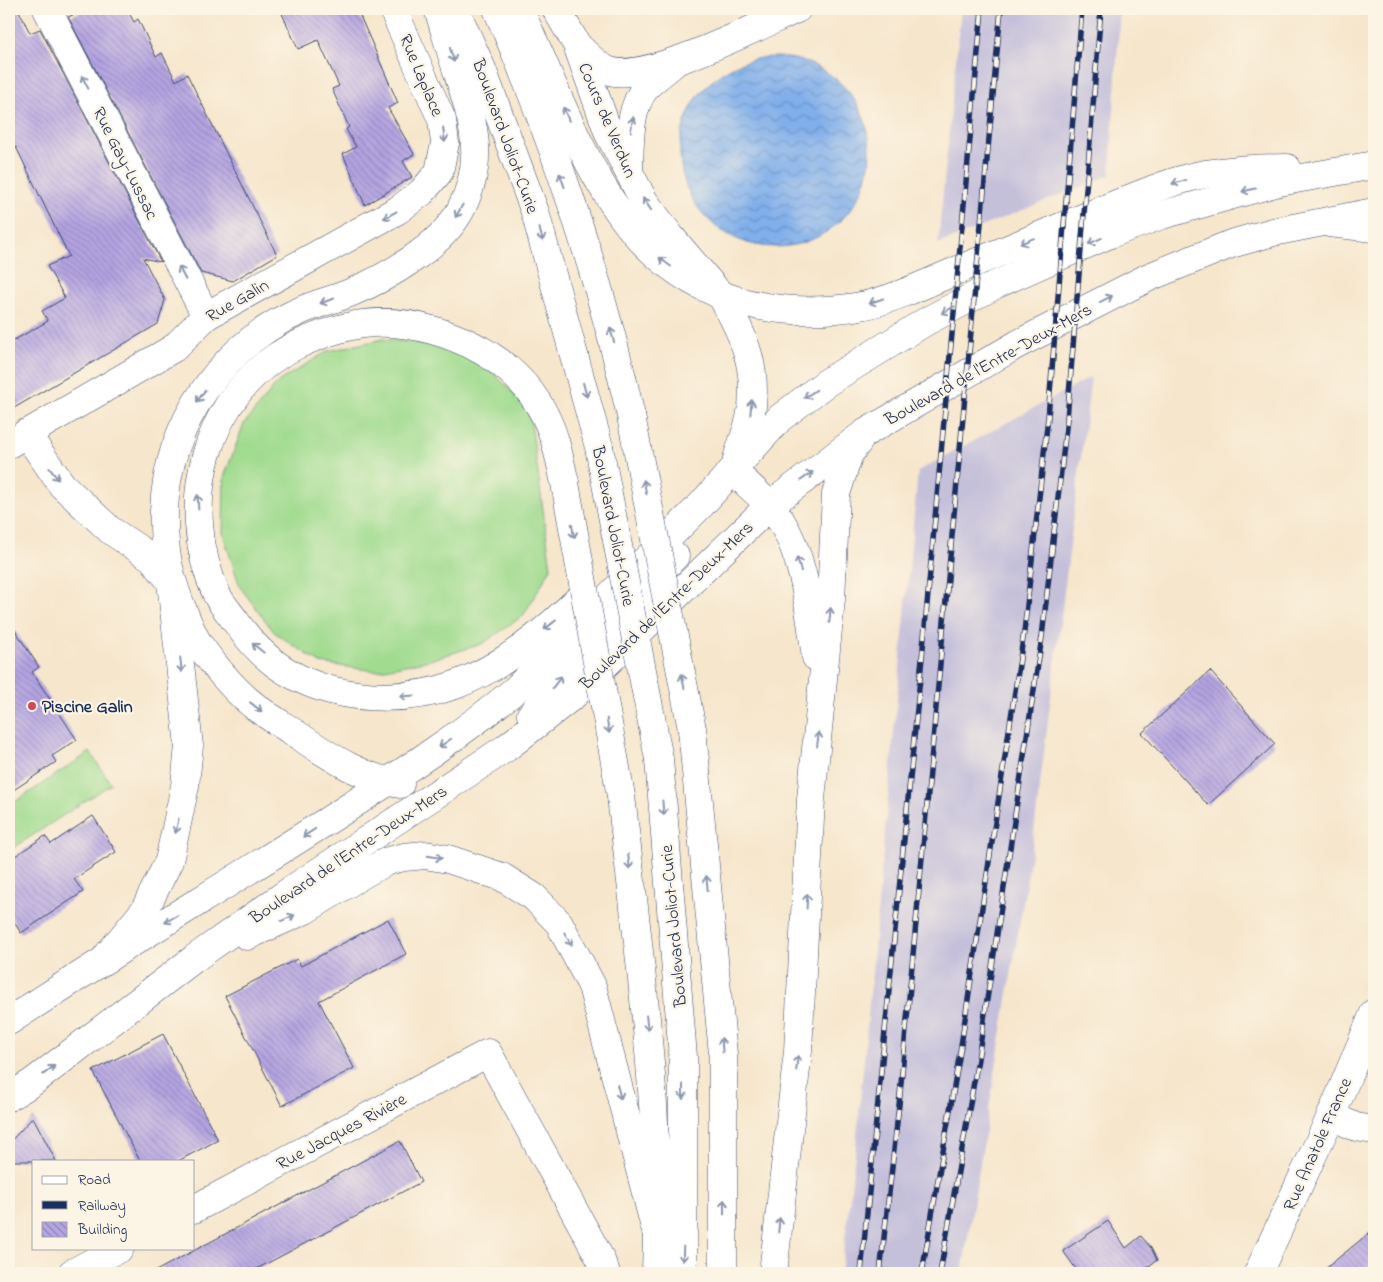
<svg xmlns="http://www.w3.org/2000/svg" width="1383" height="1282" font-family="'Indie Flower',sans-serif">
<defs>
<pattern id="water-waves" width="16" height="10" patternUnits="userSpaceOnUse" patternTransform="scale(1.25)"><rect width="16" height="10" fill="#80afeb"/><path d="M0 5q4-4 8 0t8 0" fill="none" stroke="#688fc2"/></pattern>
<pattern id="building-back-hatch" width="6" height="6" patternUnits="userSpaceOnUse" patternTransform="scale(1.25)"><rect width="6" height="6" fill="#b4a4e2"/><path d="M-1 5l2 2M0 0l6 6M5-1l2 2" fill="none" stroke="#9286ba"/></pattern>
</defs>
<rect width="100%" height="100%" fill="#fcf5e5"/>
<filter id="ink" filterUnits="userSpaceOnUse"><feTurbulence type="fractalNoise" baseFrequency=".02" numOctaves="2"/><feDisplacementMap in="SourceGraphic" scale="10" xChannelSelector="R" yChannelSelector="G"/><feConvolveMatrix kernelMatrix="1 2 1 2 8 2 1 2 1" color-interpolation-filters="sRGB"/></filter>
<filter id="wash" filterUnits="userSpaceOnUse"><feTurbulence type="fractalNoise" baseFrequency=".0096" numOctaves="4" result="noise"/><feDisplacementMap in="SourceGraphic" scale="20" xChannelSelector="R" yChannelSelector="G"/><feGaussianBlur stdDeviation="1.12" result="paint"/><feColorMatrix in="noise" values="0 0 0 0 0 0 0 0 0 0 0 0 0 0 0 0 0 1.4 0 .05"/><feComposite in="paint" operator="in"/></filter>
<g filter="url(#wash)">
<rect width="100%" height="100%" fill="#f6e6cc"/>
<g fill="#c5c0da">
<path d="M961 9H1120L1110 175 938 244Z"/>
<path d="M1091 377 1032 848 962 1273H841L856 1146 918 471Z"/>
</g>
<g fill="#a0db8f" stroke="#5e8576">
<path d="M383 339 438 345 489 369 529 408 551 568 523 616 482 644 430 660 375 671 320 663 274 632 240 587 223 534 224 477 244 424 279 381 328 351Z"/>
<path d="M90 752 111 784 9 851V806Z"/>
</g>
<circle fill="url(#water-waves)" stroke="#4e6fa4" cx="775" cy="152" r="95"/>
<g id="blocks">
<g fill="url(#building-back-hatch)">
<path d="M9 9H18L30 33 40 29 161 262 143 258 165 300 158 324 9 411V343L48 321 42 311 65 298 47 266 69 256 16 147 9 151Z"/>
<path d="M87 9H127L134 22 138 19 156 57 162 53 176 81 187 74 277 255 233 281 201 273 68 17Z"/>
<path d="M280 9H357L398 103 388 108 414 154 403 161 412 177 365 205 343 154 356 147 346 129 349 127 332 89 339 86 318 40 298 49Z"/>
<path d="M9 621 39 667 32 672 77 740 52 756 56 762 9 793Z"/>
<path d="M1210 671 1275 744 1208 805 1142 733Z"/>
<path d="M93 816 116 852 74 879 83 892 21 933 9 914V860L45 836 51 844Z"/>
<path d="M388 919 406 954 319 1001 354 1068 282 1106 225 996 297 959 301 966Z"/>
<path d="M163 1034 218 1140 178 1161H140L93 1071Z"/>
<path d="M33 1117 56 1161H9V1143Z"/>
<path d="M400 1141 421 1182 249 1273H152Z"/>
<path d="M1108 1221 1126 1248 1141 1236 1151 1248 1157 1260 1142 1271 1143 1273H1079L1063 1251Z"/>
<path d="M1374 1229V1273H1320Z"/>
</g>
</g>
</g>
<g filter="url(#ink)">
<use href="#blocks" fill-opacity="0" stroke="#3c4a6e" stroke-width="1"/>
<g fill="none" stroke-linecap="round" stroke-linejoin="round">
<g stroke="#3c4a6e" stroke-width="29">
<g id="minor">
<path d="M47 9 206 316"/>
<path d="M556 9 577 45 609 134 644 201 671 237 722 297"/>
<path d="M578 46C587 55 596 65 607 70 642 86 760 25 797 9"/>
<path d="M629 171C630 144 628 110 646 87 653 79 664 72 673 64"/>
<path d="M1329 223 1374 228"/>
<path d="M26 433 62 485 110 530 152 558 171 582 189 746 185 786 169 861 144 911 107 956"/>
<path d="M9 444 174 348 206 316 398 210 422 192 439 172 445 143 442 120 393 9"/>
<path d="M1331 1116 1356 1127 1374 1130"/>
<path d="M194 1209 488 1053 600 1258 606 1273"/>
<path d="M72 1273 120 1248"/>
<path d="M1258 1273 1331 1116 1374 1013"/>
</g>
</g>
<g stroke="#3c4a6e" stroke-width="29">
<g id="major">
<path d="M455 9 482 69 535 212 599 447"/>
<path d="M497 9C553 138 600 278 631 416"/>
<path d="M519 9C552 77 576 152 621 215 679 296 765 322 861 306 890 301 932 281 960 269 1006 250 1051 231 1097 212 1132 198 1168 181 1205 174 1232 170 1260 168 1287 168"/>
<path d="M722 297C744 335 760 372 750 418 747 432 741 445 737 459"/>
<path d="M733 471C749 486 769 502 781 521 806 561 809 612 816 657"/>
<path d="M565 483C562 469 559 455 555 441 537 381 489 346 432 330 381 315 341 324 295 346 204 391 176 507 217 595 222 605 230 613 236 622 250 642 269 662 291 674 338 701 405 703 455 685 504 667 547 630 583 595"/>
<path d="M531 715 572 663 675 556"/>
<path d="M692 729 723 1054V1273"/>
<path d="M659 759 683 1057V1273"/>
<path d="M400 784C364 778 335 760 305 740 289 729 272 719 257 708 235 692 216 668 200 646 194 638 190 627 186 618 170 580 163 553 164 511 167 423 223 344 302 310 318 303 336 299 352 292 388 277 441 246 460 211 486 162 474 123 458 74 451 53 445 31 438 9"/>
<path d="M621 796C639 954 662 1113 656 1273"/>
<path d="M247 936 305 910 365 873 388 861 404 857 425 855 448 859 502 877 534 897 559 923 592 986 657 1235"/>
<path d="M9 1021C116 951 227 885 335 816 397 776 459 737 515 690L701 505 780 418 826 383 925 322 997 284 1110 234 1162 215 1279 182 1374 165"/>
<path d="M9 1097 33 1082 195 958 294 888 506 748 575 694 769 506 865 433 1018 344 1149 277 1231 244 1273 232 1374 212"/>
<path d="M773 1273 798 1051 811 799 831 599 836 494 849 454 859 441"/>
</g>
</g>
<use href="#minor" stroke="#fff" stroke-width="28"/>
<use href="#major" stroke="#fff" stroke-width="28"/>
<g stroke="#1b2f5e" stroke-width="5.5">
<g id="rail">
<path d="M861 1273 923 648 982 9"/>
<path d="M880 1273 899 1105 1001 9"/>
<path d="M922 1273 960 1052 1024 632 1048 417 1082 9"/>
<path d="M940 1273 978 1059 1042 637 1067 419 1101 9"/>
</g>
</g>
<use href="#rail" stroke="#fcf5e5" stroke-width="4" stroke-dasharray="11" stroke-linecap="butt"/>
<g stroke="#3c4a6e" stroke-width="29" stroke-linecap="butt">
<g id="major-bridge">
<path d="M631 416 692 729"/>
<path d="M599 447 659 759"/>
<path d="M565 483 621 796"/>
</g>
</g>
<use href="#major-bridge" stroke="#fff" stroke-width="28"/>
</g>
<defs><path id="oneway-shaft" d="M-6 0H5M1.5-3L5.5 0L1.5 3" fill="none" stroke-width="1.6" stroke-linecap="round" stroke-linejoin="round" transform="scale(1.25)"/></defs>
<g stroke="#8d97ae">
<use href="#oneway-shaft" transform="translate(452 55) rotate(73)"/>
<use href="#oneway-shaft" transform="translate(85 82) rotate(-117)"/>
<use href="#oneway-shaft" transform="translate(566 114) rotate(-113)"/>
<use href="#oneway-shaft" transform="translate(632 124) rotate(-81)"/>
<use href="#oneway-shaft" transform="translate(444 135) rotate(83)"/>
<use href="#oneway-shaft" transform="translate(562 180) rotate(-110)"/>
<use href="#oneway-shaft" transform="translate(1179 182) rotate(164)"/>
<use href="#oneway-shaft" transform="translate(1249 190) rotate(166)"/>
<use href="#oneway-shaft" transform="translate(647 204) rotate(-124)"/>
<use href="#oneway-shaft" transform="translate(459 211) rotate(120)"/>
<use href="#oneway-shaft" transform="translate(390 215) rotate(151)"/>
<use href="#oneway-shaft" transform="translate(541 234) rotate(74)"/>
<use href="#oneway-shaft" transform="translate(1027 241) rotate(157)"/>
<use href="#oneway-shaft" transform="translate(1095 241) rotate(156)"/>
<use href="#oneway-shaft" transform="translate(665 262) rotate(-143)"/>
<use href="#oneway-shaft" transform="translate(182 273) rotate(-117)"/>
<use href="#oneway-shaft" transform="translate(1106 299) rotate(-27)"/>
<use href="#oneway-shaft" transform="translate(327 301) rotate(161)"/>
<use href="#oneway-shaft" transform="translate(876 301) rotate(161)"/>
<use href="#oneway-shaft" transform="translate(948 310) rotate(152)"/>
<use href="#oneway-shaft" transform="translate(612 335) rotate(-107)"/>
<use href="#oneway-shaft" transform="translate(585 390) rotate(75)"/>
<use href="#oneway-shaft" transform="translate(810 394) rotate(146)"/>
<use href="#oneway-shaft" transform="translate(201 396) rotate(126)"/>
<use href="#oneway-shaft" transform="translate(751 407) rotate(-85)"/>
<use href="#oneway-shaft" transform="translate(54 474) rotate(52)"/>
<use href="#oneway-shaft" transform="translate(807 476) rotate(-36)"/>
<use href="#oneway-shaft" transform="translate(645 487) rotate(-101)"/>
<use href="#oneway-shaft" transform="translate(198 502) rotate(-92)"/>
<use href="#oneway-shaft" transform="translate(573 531) rotate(80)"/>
<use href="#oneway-shaft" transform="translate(799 564) rotate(-105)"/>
<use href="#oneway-shaft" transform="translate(830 615) rotate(-85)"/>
<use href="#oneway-shaft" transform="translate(550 625) rotate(142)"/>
<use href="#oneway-shaft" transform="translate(258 648) rotate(-141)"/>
<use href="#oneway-shaft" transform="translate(181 665) rotate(84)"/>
<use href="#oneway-shaft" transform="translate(683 681) rotate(-101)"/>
<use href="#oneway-shaft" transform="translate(557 682) rotate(-52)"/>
<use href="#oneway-shaft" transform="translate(407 696) rotate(176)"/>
<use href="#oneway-shaft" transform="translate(256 707) rotate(38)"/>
<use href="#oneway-shaft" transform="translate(608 726) rotate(80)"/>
<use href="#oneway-shaft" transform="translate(818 739) rotate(-83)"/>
<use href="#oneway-shaft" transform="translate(445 743) rotate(145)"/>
<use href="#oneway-shaft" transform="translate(663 808) rotate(85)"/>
<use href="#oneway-shaft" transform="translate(177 826) rotate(102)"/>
<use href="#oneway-shaft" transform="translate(309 833) rotate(147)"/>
<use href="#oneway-shaft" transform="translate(435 857) rotate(9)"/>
<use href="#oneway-shaft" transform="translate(629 862) rotate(83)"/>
<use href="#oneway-shaft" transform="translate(707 883) rotate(-95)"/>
<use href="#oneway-shaft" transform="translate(807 901) rotate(-87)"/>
<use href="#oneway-shaft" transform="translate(288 918) rotate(-24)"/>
<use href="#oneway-shaft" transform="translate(171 919) rotate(150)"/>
<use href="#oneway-shaft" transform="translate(568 939) rotate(60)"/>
<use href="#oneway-shaft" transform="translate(647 1023) rotate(83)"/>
<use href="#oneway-shaft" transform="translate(722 1045) rotate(-95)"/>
<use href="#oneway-shaft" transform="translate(797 1063) rotate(-84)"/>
<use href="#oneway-shaft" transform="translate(49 1070) rotate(-38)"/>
<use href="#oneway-shaft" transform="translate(619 1092) rotate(75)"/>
<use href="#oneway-shaft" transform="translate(683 1092) rotate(90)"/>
<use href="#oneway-shaft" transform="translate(724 1207) rotate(-90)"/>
<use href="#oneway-shaft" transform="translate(779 1225) rotate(-84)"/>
<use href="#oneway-shaft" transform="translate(683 1254) rotate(92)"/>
</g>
</g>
<circle fill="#d1495b" stroke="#fcf5e5" stroke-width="2" cx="32" cy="706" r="5"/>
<g text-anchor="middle" stroke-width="4.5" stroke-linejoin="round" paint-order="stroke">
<g font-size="18" fill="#1b2f5e" stroke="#fcf5e5">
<text transform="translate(422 75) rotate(67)" y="6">Rue Laplace</text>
<text transform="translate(608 120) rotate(67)" y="6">Cours de Verdun</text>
<text transform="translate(506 136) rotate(70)" y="6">Boulevard Joliot-Curie</text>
<text transform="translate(126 163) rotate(63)" y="6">Rue Gay-Lussac</text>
<text transform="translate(237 300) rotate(-30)" y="6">Rue Galin</text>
<text transform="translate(988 364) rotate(-29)" y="6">Boulevard de l'Entre-Deux-Mers</text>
<text transform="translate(614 526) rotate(79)" y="6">Boulevard Joliot-Curie</text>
<text transform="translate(666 605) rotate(-44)" y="6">Boulevard de l'Entre-Deux-Mers</text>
<text transform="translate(348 854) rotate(-34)" y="6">Boulevard de l'Entre-Deux-Mers</text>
<text transform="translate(673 926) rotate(-95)" y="6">Boulevard Joliot-Curie</text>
<text transform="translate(341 1131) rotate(-28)" y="6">Rue Jacques Rivière</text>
<text transform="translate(1317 1144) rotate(-66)" y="6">Rue Anatole France</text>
</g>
<g font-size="18" font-weight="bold" fill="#1b2f5e" stroke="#fcf5e5" text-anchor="start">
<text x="42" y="712">Piscine Galin</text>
</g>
</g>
<rect width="1383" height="1282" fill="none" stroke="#fcf5e5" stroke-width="30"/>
<rect x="32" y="1160" width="162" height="90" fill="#fcf5e5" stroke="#a2a6af"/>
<rect x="42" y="1176" width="25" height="8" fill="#ffffff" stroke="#a2a6af"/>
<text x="78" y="1184" font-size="15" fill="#1b2f5e">Road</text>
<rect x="42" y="1201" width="25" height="8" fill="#1b2f5e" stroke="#a2a6af"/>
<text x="78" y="1210" font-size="15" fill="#1b2f5e">Railway</text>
<rect x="42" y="1222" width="25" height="15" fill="url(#building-back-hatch)" stroke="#a2a6af"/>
<text x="78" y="1234" font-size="15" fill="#1b2f5e">Building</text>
</svg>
